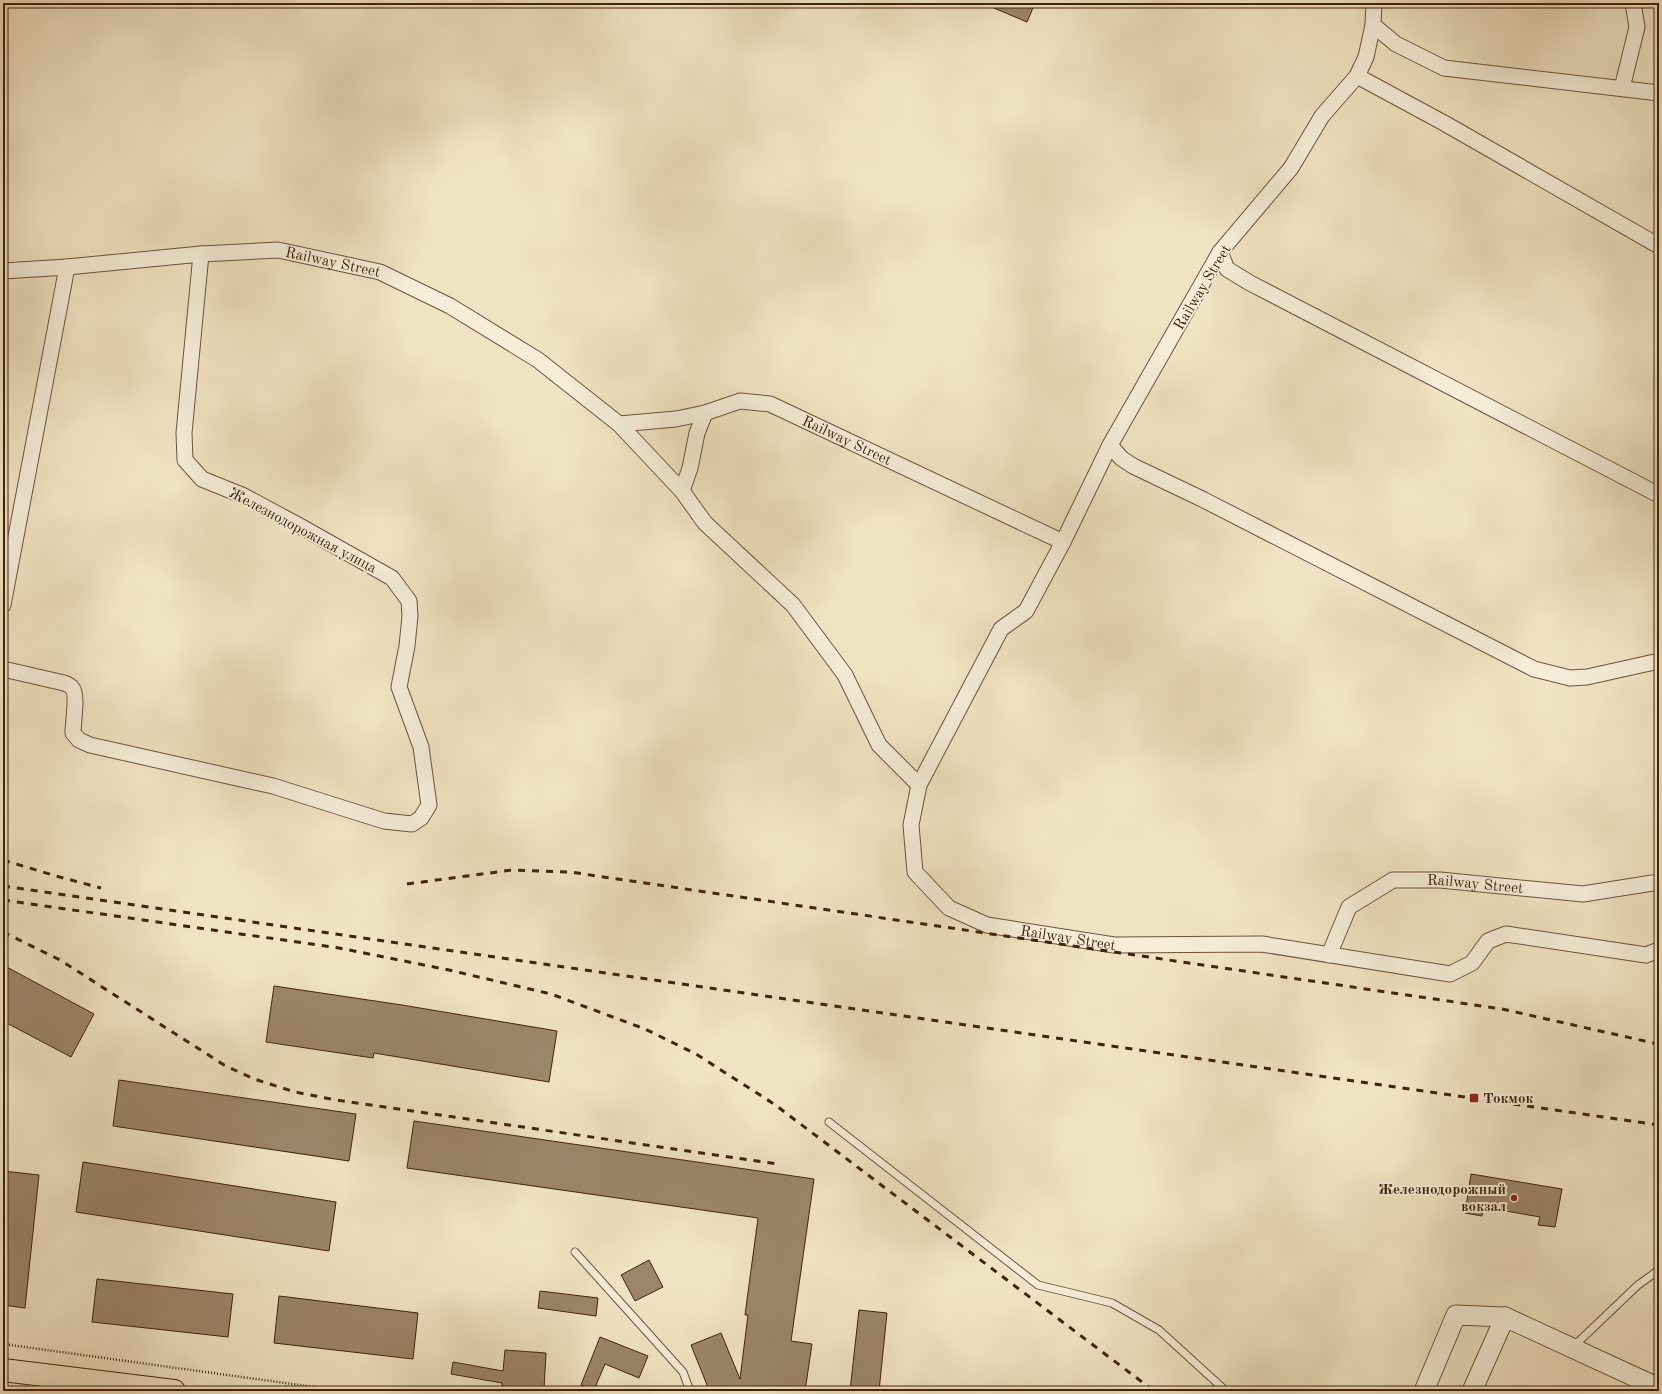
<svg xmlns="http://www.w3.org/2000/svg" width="1662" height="1394" font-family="'Old Standard TT',serif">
<rect width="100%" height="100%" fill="#f0e3c3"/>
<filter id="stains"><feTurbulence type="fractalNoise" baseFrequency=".005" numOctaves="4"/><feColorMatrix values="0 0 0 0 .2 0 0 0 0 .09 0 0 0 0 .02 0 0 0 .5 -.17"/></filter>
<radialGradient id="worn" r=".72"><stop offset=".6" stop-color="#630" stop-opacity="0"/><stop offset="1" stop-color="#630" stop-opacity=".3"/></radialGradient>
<g fill="#9c866b" stroke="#42220c">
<path d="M982 3H1035L1027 22Z"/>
<path d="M3 965 94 1014 71 1057 3 1021Z"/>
<path d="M274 986 402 1005 557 1031 549 1082 374 1053 373 1058 266 1042Z"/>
<path d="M119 1080 356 1114 349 1161 113 1126Z"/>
<path d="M414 1121 814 1179 791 1341 812 1344 805 1391H706L707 1385 691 1345 721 1333 740 1379 748 1315H745L758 1218 407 1168Z"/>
<path d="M83 1162 336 1202 329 1251 76 1212Z"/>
<path d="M3 1171 39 1175 25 1308 3 1305Z"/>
<path d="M1471 1174 1562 1189 1555 1227 1538 1225 1540 1217 1483 1207 1482 1216 1465 1213Z"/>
<path d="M649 1260 663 1287 635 1301 621 1275Z"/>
<path d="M97 1279 233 1294 228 1337 92 1322Z"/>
<path d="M540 1291 598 1298 596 1316 538 1308Z"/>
<path d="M279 1296 418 1313 413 1359 274 1343Z"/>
<path d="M859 1310 887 1313 879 1391H850Z"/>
<path d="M600 1337 648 1356 639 1378 605 1364 594 1390 581 1385Z"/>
<path d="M505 1350 546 1353 544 1389 502 1386V1383L451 1374 453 1362 503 1371Z"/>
</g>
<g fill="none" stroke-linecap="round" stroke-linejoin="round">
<g stroke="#6e523a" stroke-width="9">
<g id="service">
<path d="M829 1122 1038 1285 1112 1303 1159 1330 1226 1391"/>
<path d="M575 1252 683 1372 690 1391"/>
<path d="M1574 1346 1638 1285 1659 1270"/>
</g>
</g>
<g stroke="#6e523a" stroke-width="17">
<g id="minor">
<path id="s1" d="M1374 3 1373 25 1366 57 1357 76 1322 116 1291 168 1220 252 1110 445 1063 542 1026 611 1001 629 919 785 911 825 915 872 949 908 987 925 1114 945 1262 944 1450 974 1472 963 1488 941 1506 934 1646 955 1659 950"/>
<path d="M1373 25 1396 44 1444 68 1659 93"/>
<path d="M1357 76 1444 123 1659 246"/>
<path d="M1622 88 1637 27 1633 3"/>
<path d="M1220 252 1227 269 1250 283 1659 495"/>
<path id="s2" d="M3 271 67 267 201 254 278 250 380 272 450 306 538 360 619 424 682 491 705 523 793 605 845 675 879 745 919 785"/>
<path id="s3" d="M619 424 676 419 705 413 740 401 770 404 1063 542"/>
<path d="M1110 445 1121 458 1133 466 1202 499 1534 669 1570 678 1587 677 1659 661"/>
<path d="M682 491 690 468 697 433 705 413"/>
<path d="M3 605 67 267"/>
<path d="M3 669 64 683C67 684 71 686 72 688 78 694 73 723 73 733L79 740 90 745 273 786 384 821 412 824 421 818 429 805 421 747 399 687 407 646 410 616 409 601 392 578 298 525 244 496 202 479 185 460 184 433 201 254"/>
<path id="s4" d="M1329 955 1349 907 1393 880H1440L1583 894 1659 882"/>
</g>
</g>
<g stroke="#6e523a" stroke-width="21">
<g id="tertiary">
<path d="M1424 1391 1456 1315 1505 1317 1659 1388"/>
<path d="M1472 1391 1505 1317"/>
</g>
</g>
<g stroke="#42220c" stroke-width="24">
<path id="primary" d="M3 1370 174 1391"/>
</g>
<path stroke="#42220c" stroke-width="2.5" stroke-dasharray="1 2" stroke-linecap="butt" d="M3 1344 343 1391"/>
<use href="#service" stroke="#f5edd8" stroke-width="7"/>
<use href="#minor" stroke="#f5edd8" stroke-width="15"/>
<use href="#tertiary" stroke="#f5edd8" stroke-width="19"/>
<use href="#primary" stroke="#f0e3c3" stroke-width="22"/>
<g stroke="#42220c" stroke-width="3" stroke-dasharray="7 7" stroke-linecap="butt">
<path d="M3 860 56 876 101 888"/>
<path d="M407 884 512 870 570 872 1502 1009 1658 1044"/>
<path d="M3 886 1659 1125"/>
<path d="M3 900 339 948 449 970 551 994 645 1029 696 1054 774 1104 1154 1391"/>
<path d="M3 932 60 960 224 1065 254 1079 295 1092 336 1100 778 1164"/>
</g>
</g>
<g fill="#8f2418" stroke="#f5edd8" stroke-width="1.5">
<rect x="1469" y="1093" width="10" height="10" rx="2"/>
<circle cx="1514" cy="1198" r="4"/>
</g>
<g text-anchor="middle" stroke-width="4" stroke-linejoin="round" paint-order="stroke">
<g font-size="15" fill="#42220c" stroke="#f5edd8">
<text dy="5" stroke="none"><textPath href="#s2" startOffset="332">Railway Street</textPath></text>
<text transform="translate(1202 287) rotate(-59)" y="5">Railway Street</text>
<text dy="5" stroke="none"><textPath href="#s3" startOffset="239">Railway Street</textPath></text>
<text transform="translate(303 530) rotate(28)" y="5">Железнодорожная улица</text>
<text dy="5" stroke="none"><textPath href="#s4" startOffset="186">Railway Street</textPath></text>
<text dy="5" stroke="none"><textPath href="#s1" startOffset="1176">Railway Street</textPath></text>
</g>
<g font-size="15" font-weight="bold" fill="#42220c" stroke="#f5edd8" text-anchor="start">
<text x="1483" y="1103">Токмок</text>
<text x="1506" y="1194" text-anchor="end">Железнодорожный<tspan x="1506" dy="17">вокзал</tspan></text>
</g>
</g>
<rect width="1662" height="1394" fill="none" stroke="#f0e3c3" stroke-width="16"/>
<rect x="4" y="4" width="1654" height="1386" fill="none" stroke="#42220c" stroke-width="2"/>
<rect x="8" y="8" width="1646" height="1378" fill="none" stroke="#42220c"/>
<rect width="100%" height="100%" filter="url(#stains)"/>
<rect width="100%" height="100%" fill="url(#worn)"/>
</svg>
